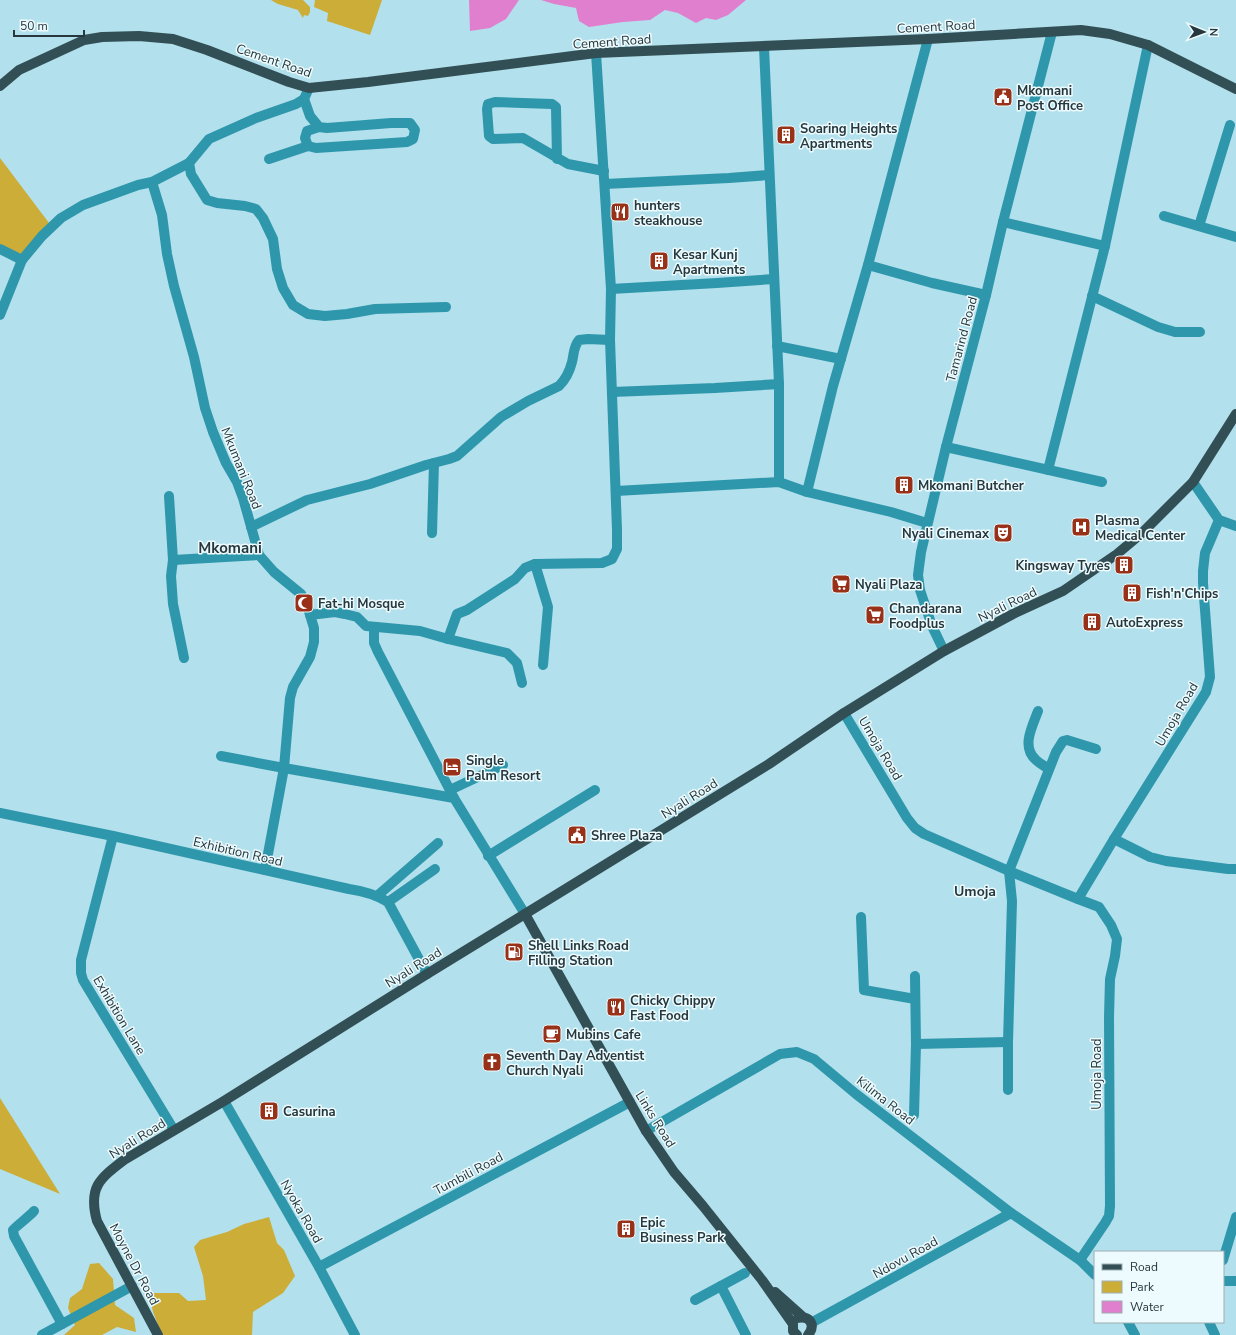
<svg xmlns="http://www.w3.org/2000/svg" width="1236" height="1335" font-family="'Nunito Sans',sans-serif">
<rect width="100%" height="100%" fill="#b2e0ec"/>
<g fill="#cbad38">
<path d="M271 0H303L310 7V12L308 16 304 15 303 18 298 10 278 4Z"/>
<path d="M315 0H382L370 35 327 21 328 13 314 7Z"/>
<path d="M0 158 49 223 22 260 0 248Z"/>
<path d="M0 1098 60 1194 0 1169Z"/>
<path d="M269 1217 277 1243 284 1250 295 1276 283 1293 253 1312 252 1335H162L153 1312 149 1293H179L188 1301 206 1300 203 1276 194 1247 200 1240 227 1232 244 1224Z"/>
<path d="M99 1263 113 1279 115 1305 134 1318 136 1332 117 1327 102 1335H64L75 1325 68 1308 70 1298 82 1289 90 1264Z"/>
</g>
<g fill="#e17fcf">
<path d="M469 0H519L506 19 490 28 470 31Z"/>
<path d="M541 0H746L728 15 716 20 706 18 696 23 678 13 665 10 650 20 623 22 589 27 579 21 576 8 554 4Z"/>
</g>
<g fill="none" stroke-linecap="round" stroke-linejoin="round">
<g stroke="#2f97ac" stroke-width="10">
<path d="M764 47 779 384V482"/>
<path d="M309 88 304 99 296 104 256 118 209 139 189 163 191 174 207 200 217 203 245 206 256 209 263 218 273 239 277 269 283 288 293 305 308 314 325 316 347 314 375 309 446 307"/>
<path d="M304 99 310 116 319 127 327 128 391 123H410L415 130 413 139 407 142 316 148 308 146 305 138 307 131 319 127"/>
<path d="M269 159 308 146"/>
<path d="M557 159 556 107 552 104 495 102 488 104 487 109 489 136 493 139 523 138 568 164 604 171"/>
<path d="M152 182 162 215 167 254 174 286 194 357 205 408 213 432 226 463 237 482 243 498 259 555 274 572 301 594 307 605 314 628V642L310 657 293 687 290 698 284 768 221 756"/>
<path d="M605 184 729 178 769 175"/>
<path d="M1164 216 1236 237"/>
<path d="M1003 222 1105 246"/>
<path d="M1199 226 1230 125"/>
<path d="M0 249 22 260 42 236 61 218 83 205 138 185 152 182 189 163"/>
<path d="M868 265 932 283 986 295"/>
<path d="M611 289 717 283 774 279"/>
<path d="M1092 296 1158 327 1175 332H1200"/>
<path d="M0 315 22 260"/>
<path d="M777 346 841 359"/>
<path d="M612 392 715 388 779 384"/>
<path d="M946 447 1102 482"/>
<path d="M1048 470 1105 246 1148 45"/>
<path d="M1193 482 1219 520 1236 526"/>
<path d="M616 491 779 482 807 492 891 512 927 523"/>
<path d="M807 492 833 386 868 265 928 39"/>
<path d="M169 496 173 560 171 576 173 604 184 658"/>
<path d="M251 527 307 500 370 484 426 465 449 459 457 456 501 417 528 401 559 386C565 380 570 370 572 362 574 355 573 347 579 340L588 339 610 340"/>
<path d="M432 533 434 463"/>
<path d="M173 560 259 555"/>
<path d="M535 564 548 607 543 665"/>
<path d="M310 615 335 612 345 614 357 617 366 626 420 631 448 639 457 614 467 610 515 579 525 568 535 564 602 563 612 559 617 549V530L610 340 611 289 596 53"/>
<path d="M374 627V643L378 652 454 798"/>
<path d="M448 639 507 653 517 663 522 683"/>
<path d="M944 651 932 626 920 590 918 575 921 552 946 447 986 295 1003 222 1052 32"/>
<path d="M1038 711C1032 727 1021 747 1036 760 1040 764 1045 766 1049 769"/>
<path d="M844 713 907 818 915 828 924 834 1009 871 1078 899 1114 839 1206 692 1210 677 1203 583V571L1205 553 1219 520"/>
<path d="M450 790 503 765"/>
<path d="M0 813 113 836 349 889C363 891 375 894 388 902L427 974"/>
<path d="M113 836 81 960V973L83 980 174 1130"/>
<path d="M1114 839 1150 857 1166 861 1228 869H1236"/>
<path d="M488 856 595 790"/>
<path d="M265 870 284 768 454 798 525 914"/>
<path d="M377 896 438 843"/>
<path d="M1078 899 1099 907 1111 925 1117 939 1115 956 1110 979 1109 1017 1110 1206 1109 1216 1105 1223 1080 1260"/>
<path d="M388 902 435 869"/>
<path d="M861 917 864 990 915 999"/>
<path d="M916 1044 1008 1042"/>
<path d="M1008 1090V1042L1012 901 1009 871 1056 752 1063 741 1067 740 1096 749"/>
<path d="M224 1101 319 1267 355 1335"/>
<path d="M914 1115 916 1044 915 976"/>
<path d="M646 1131 780 1054 797 1052 814 1059 856 1094 1011 1213 1080 1260 1095 1275"/>
<path d="M34 1211C31 1215 14 1228 13 1230 13 1232 14 1234 14 1236L62 1324"/>
<path d="M1223 1260 1236 1217"/>
<path d="M319 1267 630 1102"/>
<path d="M745 1273 721 1286 746 1335"/>
<path d="M1223 1281H1236"/>
<path d="M695 1300 721 1286"/>
<path d="M1128 1322 1135 1335"/>
<path d="M1209 1322 1215 1335"/>
<path d="M811 1323 1011 1213"/>
<path d="M42 1335 132 1286"/>
</g>
<g stroke="#324f56" stroke-width="10">
<path d="M0 86 19 70 84 40 102 37 139 36 173 39 207 50 289 82 309 88 368 82 596 53 928 39 1081 30 1110 34 1148 45 1236 89"/>
<path d="M525 914 646 1131 674 1172 703 1206 762 1280 793 1324V1331L797 1335"/>
<path d="M775 1292 803 1317"/>
<path d="M798 1318C810 1315 816 1325 808 1335"/>
<path d="M158 1335 97 1221C88 1188 99 1179 124 1160L224 1101 427 974 769 764 844 713 944 651 1013 614 1063 591 1117 554 1142 533 1193 482 1236 414"/>
</g>
</g>
<defs>
<g id="civic-square" transform="scale(1)"><rect x="-9" y="-9" width="18" height="18" rx="4" fill="#993119" stroke="#edfbfe"/><path d="M-.6-6.5H3V-4.5H.6V-3L4-1V1h2V6H-6V1h2V-1L-.6-3ZM-1.2 2.5V6h2.4V2.5Z" fill="#fff"/></g>
<g id="building-square" transform="scale(1)"><rect x="-9" y="-9" width="18" height="18" rx="4" fill="#993119" stroke="#edfbfe"/><path d="M-4-6H4V6H1V3H-1V6H-4ZM-2.5-4.3h1.7v1.8h-1.7ZM.8-4.3h1.7v1.8H.8ZM-2.5-1h1.7V.8h-1.7ZM.8-1h1.7V.8H.8Z" fill="#fff"/></g>
<g id="restaurant-square" transform="scale(1)"><rect x="-9" y="-9" width="18" height="18" rx="4" fill="#993119" stroke="#edfbfe"/><path d="M-5-6h1v4h1v-4h1v4h1v-4h1v5L-1.5 .5V6h-2V.5L-5-1ZM5-6V6H3V1.5H1.5Q1.5-4 5-6Z" fill="#fff"/></g>
<g id="hospital-square" transform="scale(1)"><rect x="-9" y="-9" width="18" height="18" rx="4" fill="#993119" stroke="#edfbfe"/><path d="M-5-5h3v3.5h4V-5h3V5h-3V1.5h-4V5h-3Z" fill="#fff"/></g>
<g id="theatre-square" transform="scale(1)"><rect x="-9" y="-9" width="18" height="18" rx="4" fill="#993119" stroke="#edfbfe"/><path d="M-5-5.5Q0-4 5-5.5V0Q5 5 0 6Q-5 5-5 0ZM-3.3-2.5H-1v1.5H-3.3ZM1-2.5H3.3v1.5H1ZM-2.8 1Q0 5.5 2.8 1Z" fill="#fff"/></g>
<g id="supermarket-square" transform="scale(1)"><rect x="-9" y="-9" width="18" height="18" rx="4" fill="#993119" stroke="#edfbfe"/><path d="M-6-5.5h2.5l.6 2H6L4.5 2H-2.5L-4.4-4H-6ZM-1.5 3.2a1.3 1.3 0 1 0 .1 0ZM3 3.2a1.3 1.3 0 1 0 .1 0Z" fill="#fff"/></g>
<g id="mosque-square" transform="scale(1)"><rect x="-9" y="-9" width="18" height="18" rx="4" fill="#993119" stroke="#edfbfe"/><path d="M3.5-4.9A6 6 0 1 0 3.5 4.9A5 5 0 1 1 3.5-4.9Z" fill="#fff"/></g>
<g id="hotel-square" transform="scale(1)"><rect x="-9" y="-9" width="18" height="18" rx="4" fill="#993119" stroke="#edfbfe"/><path d="M-6-4.5h1.5V1H6V5H4.5V3h-9V5H-6ZM-4 0a1.8 1.8 0 1 1 3.6 0ZM.5 0V-2.5h3Q6-2.5 6 0Z" fill="#fff"/></g>
<g id="fuel-square" transform="scale(1)"><rect x="-9" y="-9" width="18" height="18" rx="4" fill="#993119" stroke="#edfbfe"/><path d="M-5.5-6h7V0h2V4h1.3V-2.5L3-4.5l.8-.8L6-3V5H2.5V1h-1V6h-7ZM-4.2-4.7v3.2H.2V-4.7Z" fill="#fff"/></g>
<g id="cafe-square" transform="scale(1)"><rect x="-9" y="-9" width="18" height="18" rx="4" fill="#993119" stroke="#edfbfe"/><path d="M-5.5-4.5H6V0H3Q3 3.5 0 3.5H-2.5Q-5.5 3.5-5.5 0ZM3-3.2v2h1.7v-2ZM-6 4.5H4V6H-6Z" fill="#fff"/></g>
<g id="church-square" transform="scale(1)"><rect x="-9" y="-9" width="18" height="18" rx="4" fill="#993119" stroke="#edfbfe"/><path d="M-1.2-6h2.4v3.5h3.3v2.4h-3.3V6h-2.4V-.1h-3.3v-2.4h3.3Z" fill="#fff"/></g>
</defs>
<g fill-rule="evenodd">
<use href="#civic-square" x="1003" y="97"/>
<use href="#building-square" x="786" y="135"/>
<use href="#restaurant-square" x="620" y="212"/>
<use href="#building-square" x="659" y="261"/>
<use href="#building-square" x="904" y="485"/>
<use href="#hospital-square" x="1081" y="527"/>
<use href="#theatre-square" x="1003" y="533"/>
<use href="#building-square" x="1124" y="565"/>
<use href="#supermarket-square" x="841" y="584"/>
<use href="#building-square" x="1132" y="593"/>
<use href="#mosque-square" x="304" y="603"/>
<use href="#supermarket-square" x="875" y="615"/>
<use href="#building-square" x="1092" y="622"/>
<use href="#hotel-square" x="452" y="767"/>
<use href="#civic-square" x="577" y="835"/>
<use href="#fuel-square" x="514" y="952"/>
<use href="#restaurant-square" x="616" y="1007"/>
<use href="#cafe-square" x="552" y="1034"/>
<use href="#church-square" x="492" y="1062"/>
<use href="#building-square" x="269" y="1111"/>
<use href="#building-square" x="626" y="1229"/>
</g>
<g text-anchor="middle" stroke-width="3" stroke-linejoin="round" paint-order="stroke">
<g font-size="13" fill="#26383d" stroke="#edfbfe">
<text transform="translate(936 26) rotate(-3)" y="5">Cement Road</text>
<text transform="translate(612 41) rotate(-4)" y="5">Cement Road</text>
<text transform="translate(274 60) rotate(19)" y="5">Cement Road</text>
<text transform="translate(961 339) rotate(-75)" y="5">Tamarind Road</text>
<text transform="translate(242 468) rotate(68)" y="5">Mkumani Road</text>
<text transform="translate(1007 604) rotate(-26)" y="5">Nyali Road</text>
<text transform="translate(1176 714) rotate(-60)" y="5">Umoja Road</text>
<text transform="translate(881 748) rotate(59)" y="5">Umoja Road</text>
<text transform="translate(689 798) rotate(-32)" y="5">Nyali Road</text>
<text transform="translate(238 851) rotate(13)" y="5">Exhibition Road</text>
<text transform="translate(413 967) rotate(-32)" y="5">Nyali Road</text>
<text transform="translate(120 1015) rotate(59)" y="5">Exhibition Lane</text>
<text transform="translate(1096 1074) rotate(-90)" y="5">Umoja Road</text>
<text transform="translate(886 1100) rotate(38)" y="5">Kilima Road</text>
<text transform="translate(656 1119) rotate(58)" y="5">Links Road</text>
<text transform="translate(137 1138) rotate(-32)" y="5">Nyali Road</text>
<text transform="translate(468 1173) rotate(-28)" y="5">Tumbili Road</text>
<text transform="translate(302 1211) rotate(60)" y="5">Nyoka Road</text>
<text transform="translate(905 1257) rotate(-29)" y="5">Ndovu Road</text>
<text transform="translate(135 1264) rotate(62)" y="5">Moyne Dr Road</text>
</g>
<g font-size="13" font-weight="bold" fill="#26383d" stroke="#edfbfe" text-anchor="start">
<text x="1017" y="95">Mkomani<tspan x="1017" dy="15">Post Office</tspan></text>
<text x="800" y="133">Soaring Heights<tspan x="800" dy="15">Apartments</tspan></text>
<text x="634" y="210">hunters<tspan x="634" dy="15">steakhouse</tspan></text>
<text x="673" y="259">Kesar Kunj<tspan x="673" dy="15">Apartments</tspan></text>
<text x="918" y="490">Mkomani Butcher</text>
<text x="1095" y="525">Plasma<tspan x="1095" dy="15">Medical Center</tspan></text>
<text x="989" y="538" text-anchor="end">Nyali Cinemax</text>
<text x="1110" y="570" text-anchor="end">Kingsway Tyres</text>
<text x="855" y="589">Nyali Plaza</text>
<text x="1146" y="598">Fish'n'Chips</text>
<text x="318" y="608">Fat-hi Mosque</text>
<text x="889" y="613">Chandarana<tspan x="889" dy="15">Foodplus</tspan></text>
<text x="1106" y="627">AutoExpress</text>
<text x="466" y="765">Single<tspan x="466" dy="15">Palm Resort</tspan></text>
<text x="591" y="840">Shree Plaza</text>
<text x="528" y="950">Shell Links Road<tspan x="528" dy="15">Filling Station</tspan></text>
<text x="630" y="1005">Chicky Chippy<tspan x="630" dy="15">Fast Food</tspan></text>
<text x="566" y="1039">Mubins Cafe</text>
<text x="506" y="1060">Seventh Day Adventist<tspan x="506" dy="15">Church Nyali</tspan></text>
<text x="283" y="1116">Casurina</text>
<text x="640" y="1227">Epic<tspan x="640" dy="15">Business Park</tspan></text>
</g>
<g font-size="14" font-weight="bold" fill="#26383d" stroke="#edfbfe">
<text x="975" y="896">Umoja</text>
</g>
<g font-size="15" font-weight="bold" fill="#26383d" stroke="#edfbfe">
<text x="230" y="553">Mkomani</text>
</g>
</g>
<rect x="1094" y="1251" width="130" height="72" fill="#edfbfe" stroke="#9dadb1"/>
<rect x="1102" y="1264" width="20" height="6" fill="#324f56" stroke="#9dadb1"/>
<text x="1130" y="1271" font-size="12" fill="#26383d">Road</text>
<rect x="1102" y="1281" width="20" height="12" fill="#cbad38" stroke="#9dadb1"/>
<text x="1130" y="1291" font-size="12" fill="#26383d">Park</text>
<rect x="1102" y="1301" width="20" height="12" fill="#e17fcf" stroke="#9dadb1"/>
<text x="1130" y="1311" font-size="12" fill="#26383d">Water</text>
<g transform="translate(1204 32) rotate(91)" stroke="#edfbfe" stroke-width="3" paint-order="stroke">
<path d="M0-3L7 15L0 10L-7 15Z" fill="#26383d"/>
<text y="-6" font-size="11" font-weight="bold" text-anchor="middle" fill="#26383d">N</text>
</g>
<path d="M14 30v6h70v-6" fill="none" stroke="#26383d" stroke-width="2"/>
<text x="20" y="30" font-size="12" fill="#26383d" stroke="#edfbfe" stroke-width="3" paint-order="stroke">50 m</text>
</svg>
